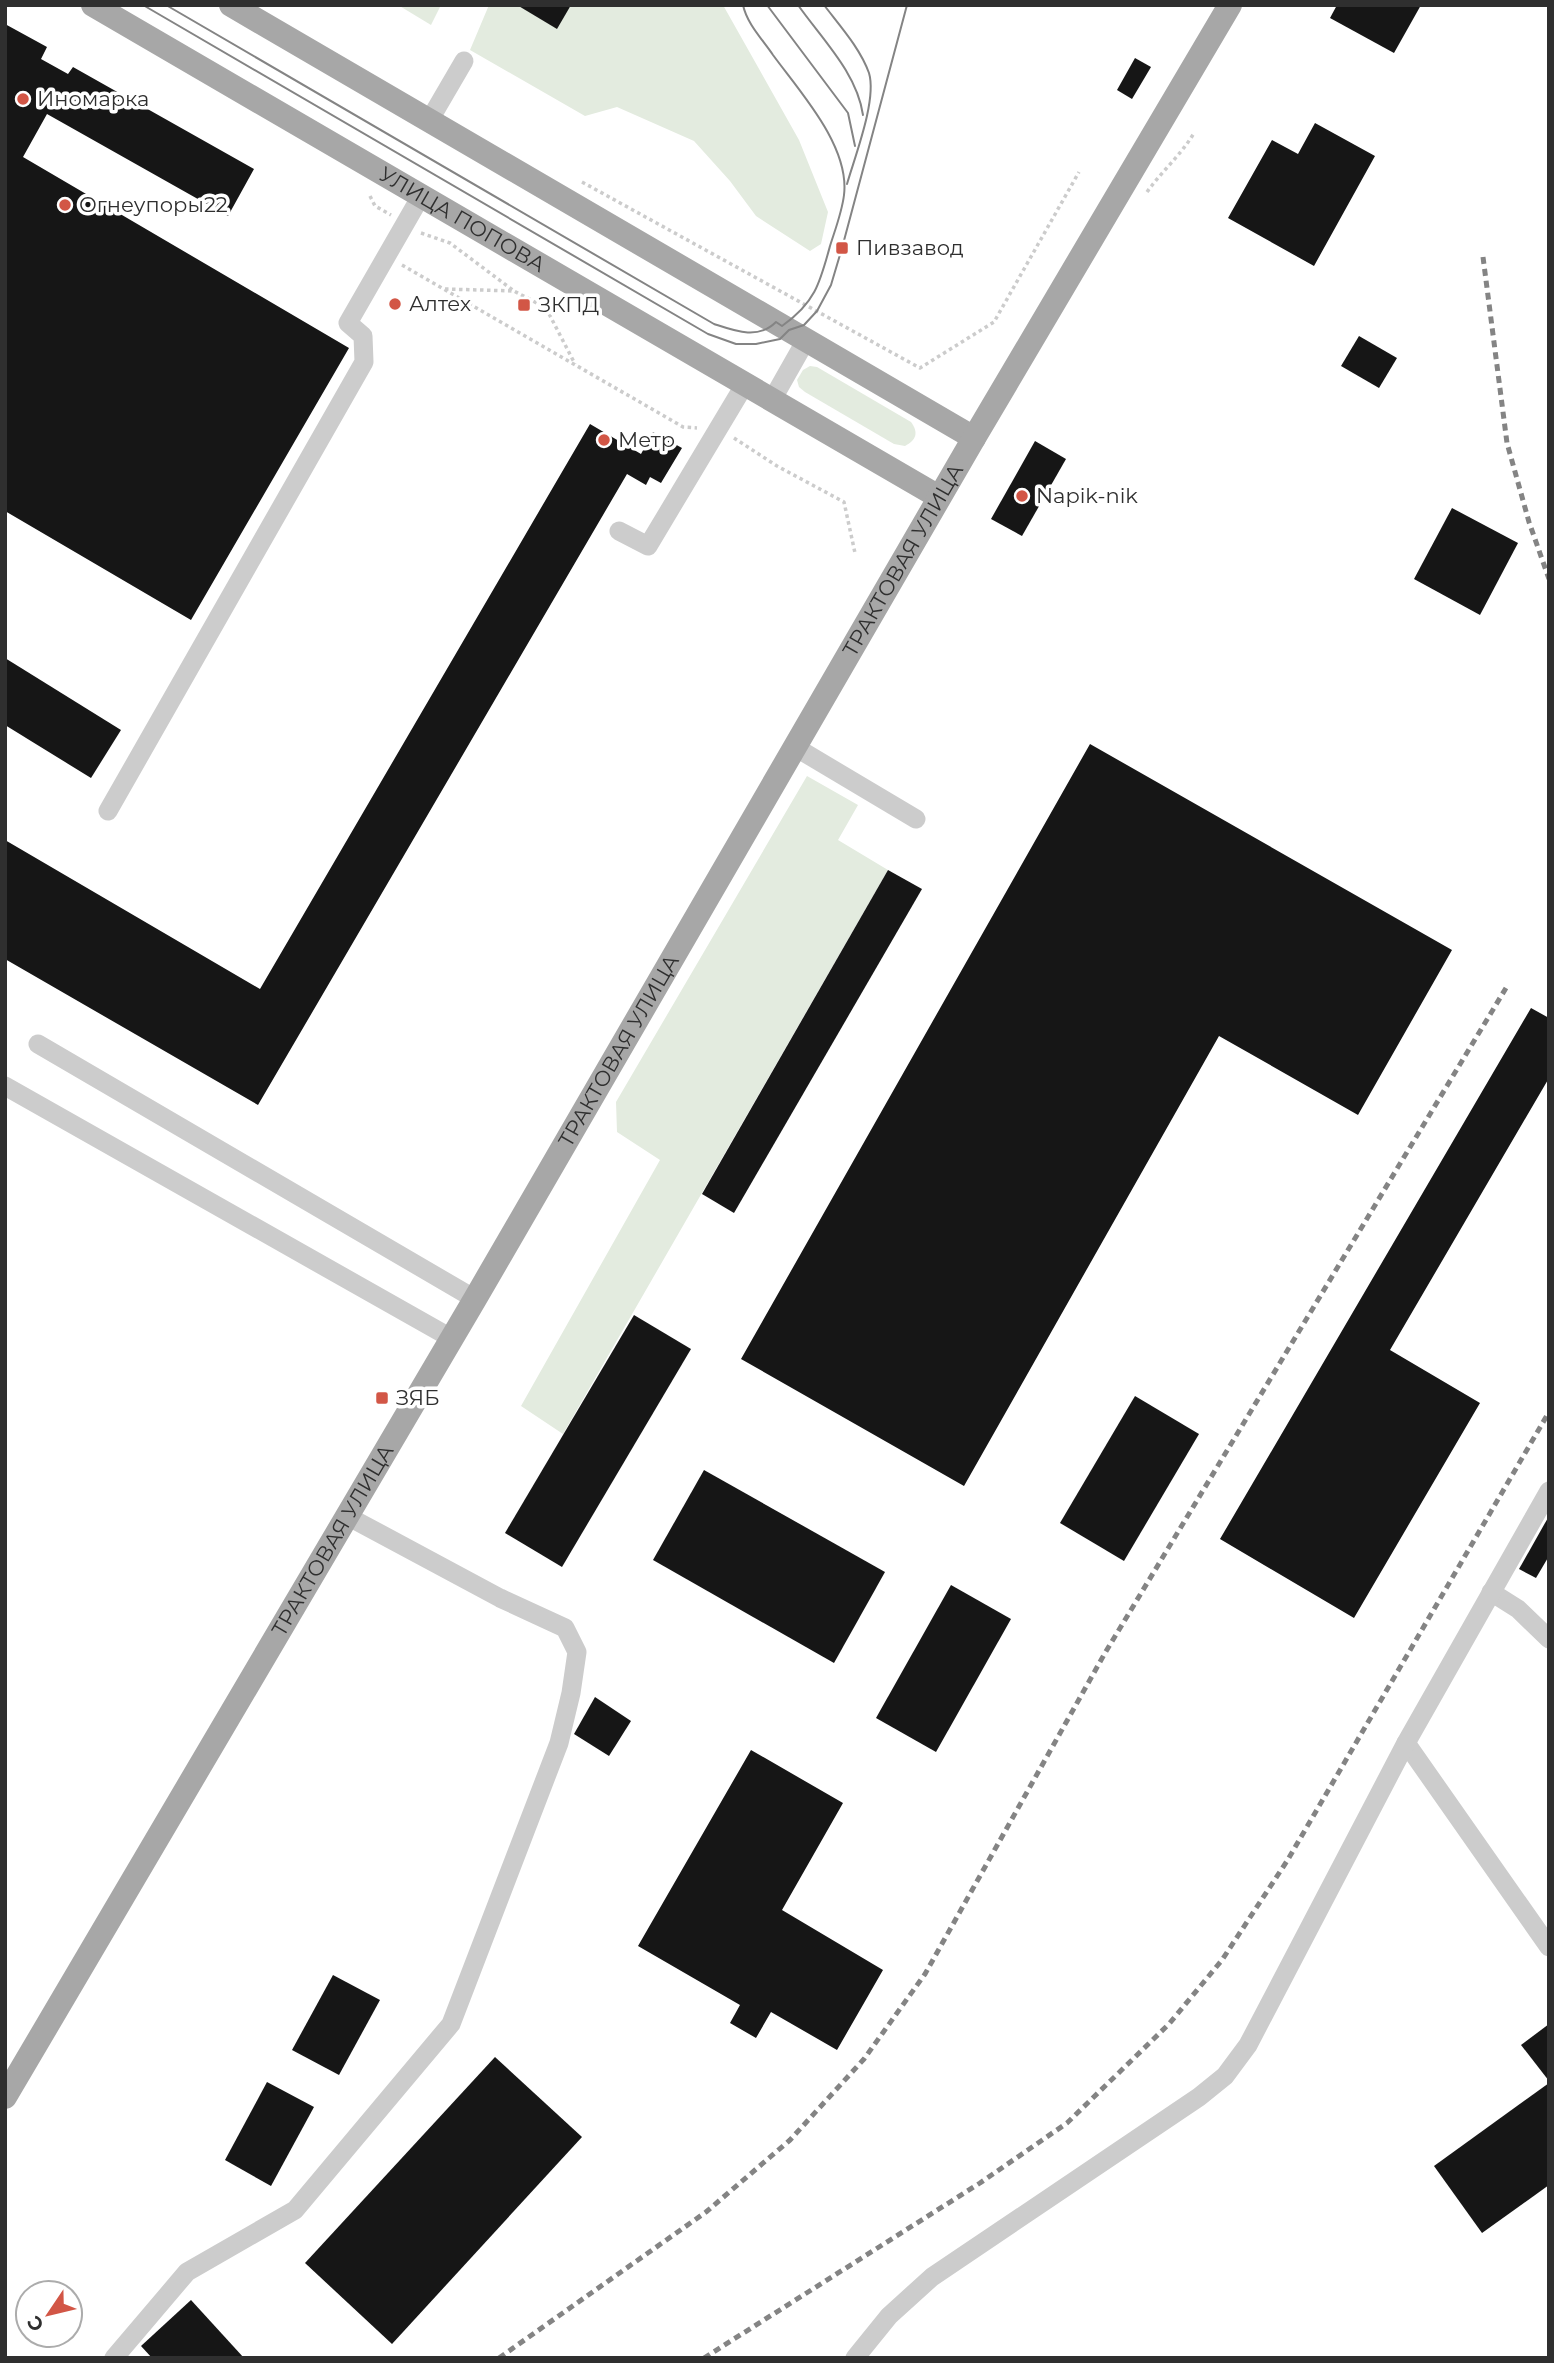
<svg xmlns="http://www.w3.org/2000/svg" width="1554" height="2363" font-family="Montserrat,sans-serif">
<rect width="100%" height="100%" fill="#fff"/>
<g fill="#e3ebdf">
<path d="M398 5H441L431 25Z"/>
<path d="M489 5H723L799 140 828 212 821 244 810 251 756 216 730 181 694 141 617 107 585 116 470 50Z"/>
<path d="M810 366 817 367 911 422C919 433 916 440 905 446L894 444 805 392 799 387 797 380 803 370Z"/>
<path d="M807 776 858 805 838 840 888 870 563 1434 521 1406 660 1160 617 1132 616 1102Z"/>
</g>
<g fill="#161616">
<path d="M517 5H571L557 29Z"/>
<path d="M1337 5H1421L1394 53 1330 18Z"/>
<path d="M5 24 47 47 41 59 68 74 73 67 254 169 228 216 47 114 23 157 349 348 191 620 5 511Z"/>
<path d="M1135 58 1151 67 1132 99 1117 90Z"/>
<path d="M1315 123 1375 156 1314 266 1228 218 1272 140 1298 154Z"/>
<path d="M1359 336 1397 358 1379 388 1341 366Z"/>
<path d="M590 424 641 454 653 432 682 448 661 483 650 477 646 485 627 474 258 1105 5 959V840L260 989Z"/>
<path d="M1035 441 1066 459 1022 536 991 519Z"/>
<path d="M1452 508 1518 543 1480 615 1414 579Z"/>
<path d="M5 658 121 730 91 778 5 725Z"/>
<path d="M1090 744 1452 950 1358 1115 1219 1036 964 1486 741 1359Z"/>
<path d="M888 870 922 889 734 1213 702 1194Z"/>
<path d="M1531 1008 1549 1018V1078L1390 1350 1480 1403 1354 1618 1220 1539Z"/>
<path d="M634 1315 691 1349 562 1567 505 1533Z"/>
<path d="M1135 1396 1199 1434 1124 1561 1060 1523Z"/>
<path d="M704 1470 885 1572 834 1663 653 1560Z"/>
<path d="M1549 1516V1556L1536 1578 1519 1569Z"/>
<path d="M951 1585 1011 1619 936 1752 876 1718Z"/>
<path d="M595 1697 631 1721 609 1756 574 1734Z"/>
<path d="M751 1750 843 1803 782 1910 883 1970 837 2050 771 2012 756 2038 730 2023 740 2005 638 1946Z"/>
<path d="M333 1975 380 2000 339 2075 292 2050Z"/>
<path d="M1549 2024V2081L1521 2045Z"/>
<path d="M495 2057 582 2137 392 2344 305 2263Z"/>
<path d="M267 2082 314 2107 271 2186 225 2160Z"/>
<path d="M1549 2083V2185L1482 2233 1434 2166Z"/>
<path d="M191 2300 244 2358H152L141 2346Z"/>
</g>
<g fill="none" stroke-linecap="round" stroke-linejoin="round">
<g stroke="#ccc" stroke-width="3.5" stroke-dasharray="3.5 3.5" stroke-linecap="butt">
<path d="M582 182 920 368 994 322 1079 172"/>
<path d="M1147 192C1162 171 1181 155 1194 133"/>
<path d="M370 196 375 206 391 215"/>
<path d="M421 233 450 243 514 291"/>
<path d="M402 265 683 427 697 428"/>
<path d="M445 289 514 291 546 308 575 364"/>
<path d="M734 438 777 466 844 502 855 553"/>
</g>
<g stroke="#ccc" stroke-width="19">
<path d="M429 121 464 61"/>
<path d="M772 400 806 340"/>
<path d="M619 531 648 546 745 384"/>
<path d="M795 747 916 819"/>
<path d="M108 811 364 362 363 336 348 323 421 196"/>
<path d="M38 1044 475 1299"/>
<path d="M5 1086 451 1338"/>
<path d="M1491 1592 1518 1609 1549 1639"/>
<path d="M1406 1743 1549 1947"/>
<path d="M114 2358 187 2272 295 2210 451 2024 559 1743 571 1693 577 1652 565 1628 500 1598 347 1516"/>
<path d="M855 2358 889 2316 932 2277 1199 2097 1225 2076 1248 2045 1406 1743 1549 1491"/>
</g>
<g stroke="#a7a7a7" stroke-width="24">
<path id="s1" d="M93 5 939 497"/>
<path d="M231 5 974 438"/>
<path id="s2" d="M5 2097 475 1299 974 438 1230 5"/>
</g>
<g stroke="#848484" stroke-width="2">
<path d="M143 5 708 334 736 344H756L780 339 789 330 804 325 817 311 831 285 842 248 907 5"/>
<path d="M166 5 714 324C735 331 758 340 776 322L782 326C815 303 820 283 830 246 835 230 842 212 844 195 850 146 800 92 773 55 763 40 747 24 743 5"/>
<path d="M767 5 848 113 855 146"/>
<path d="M798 5C822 39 857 73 863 115"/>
<path d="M824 5C840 26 860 48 869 73 877 100 855 156 847 184"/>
</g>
<g stroke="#848484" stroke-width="5" stroke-dasharray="7 5" stroke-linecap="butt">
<path d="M1483 257 1507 443 1529 522 1549 579"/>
<path d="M499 2358 706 2212 790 2140 864 2059 925 1974 1105 1653 1506 988"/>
<path d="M704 2358 980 2183 1067 2123 1169 2024 1222 1960 1287 1861 1549 1412"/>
</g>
</g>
<g fill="#d25646" stroke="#fff" stroke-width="2.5">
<circle cx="23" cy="99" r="7"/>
<circle cx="65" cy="205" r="7"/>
<rect x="835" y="241" width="14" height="14" rx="3.5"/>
<circle cx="395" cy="304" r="7"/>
<rect x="517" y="298" width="14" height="14" rx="3.5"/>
<circle cx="604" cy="440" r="7"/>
<circle cx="1022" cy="496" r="7"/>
<rect x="375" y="1391" width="14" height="14" rx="3.5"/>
</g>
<g text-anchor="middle" stroke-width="7" stroke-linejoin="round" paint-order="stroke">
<g font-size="21" fill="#2f2f2f" stroke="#fff" text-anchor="start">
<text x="37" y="106">Иномарка</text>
<text x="79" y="212">Огнеупоры22</text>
<text x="856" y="255">Пивзавод</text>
<text x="409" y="311">Алтех</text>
<text x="538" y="312">ЗКПД</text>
<text x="618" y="447">Метр</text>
<text x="1036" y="503">Napik-nik</text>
<text x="396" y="1405">ЗЯБ</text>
</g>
<g font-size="21" fill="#2f2f2f" stroke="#fff">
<text dy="7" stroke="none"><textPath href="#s1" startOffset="427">УЛИЦА ПОПОВА</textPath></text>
<text dy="7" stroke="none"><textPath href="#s2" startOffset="1780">ТРАКТОВАЯ УЛИЦА</textPath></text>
<text dy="7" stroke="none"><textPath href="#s2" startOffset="1213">ТРАКТОВАЯ УЛИЦА</textPath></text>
<text dy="7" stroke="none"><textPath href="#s2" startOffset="646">ТРАКТОВАЯ УЛИЦА</textPath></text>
</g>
</g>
<rect width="1554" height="2363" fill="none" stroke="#2f2f2f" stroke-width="14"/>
<g transform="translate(49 2314) rotate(235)"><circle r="33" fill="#ffffff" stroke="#acacac" stroke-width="2"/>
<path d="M0-5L12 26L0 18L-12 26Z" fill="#d25646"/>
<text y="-10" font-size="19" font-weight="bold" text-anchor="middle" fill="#2f2f2f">С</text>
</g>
</svg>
